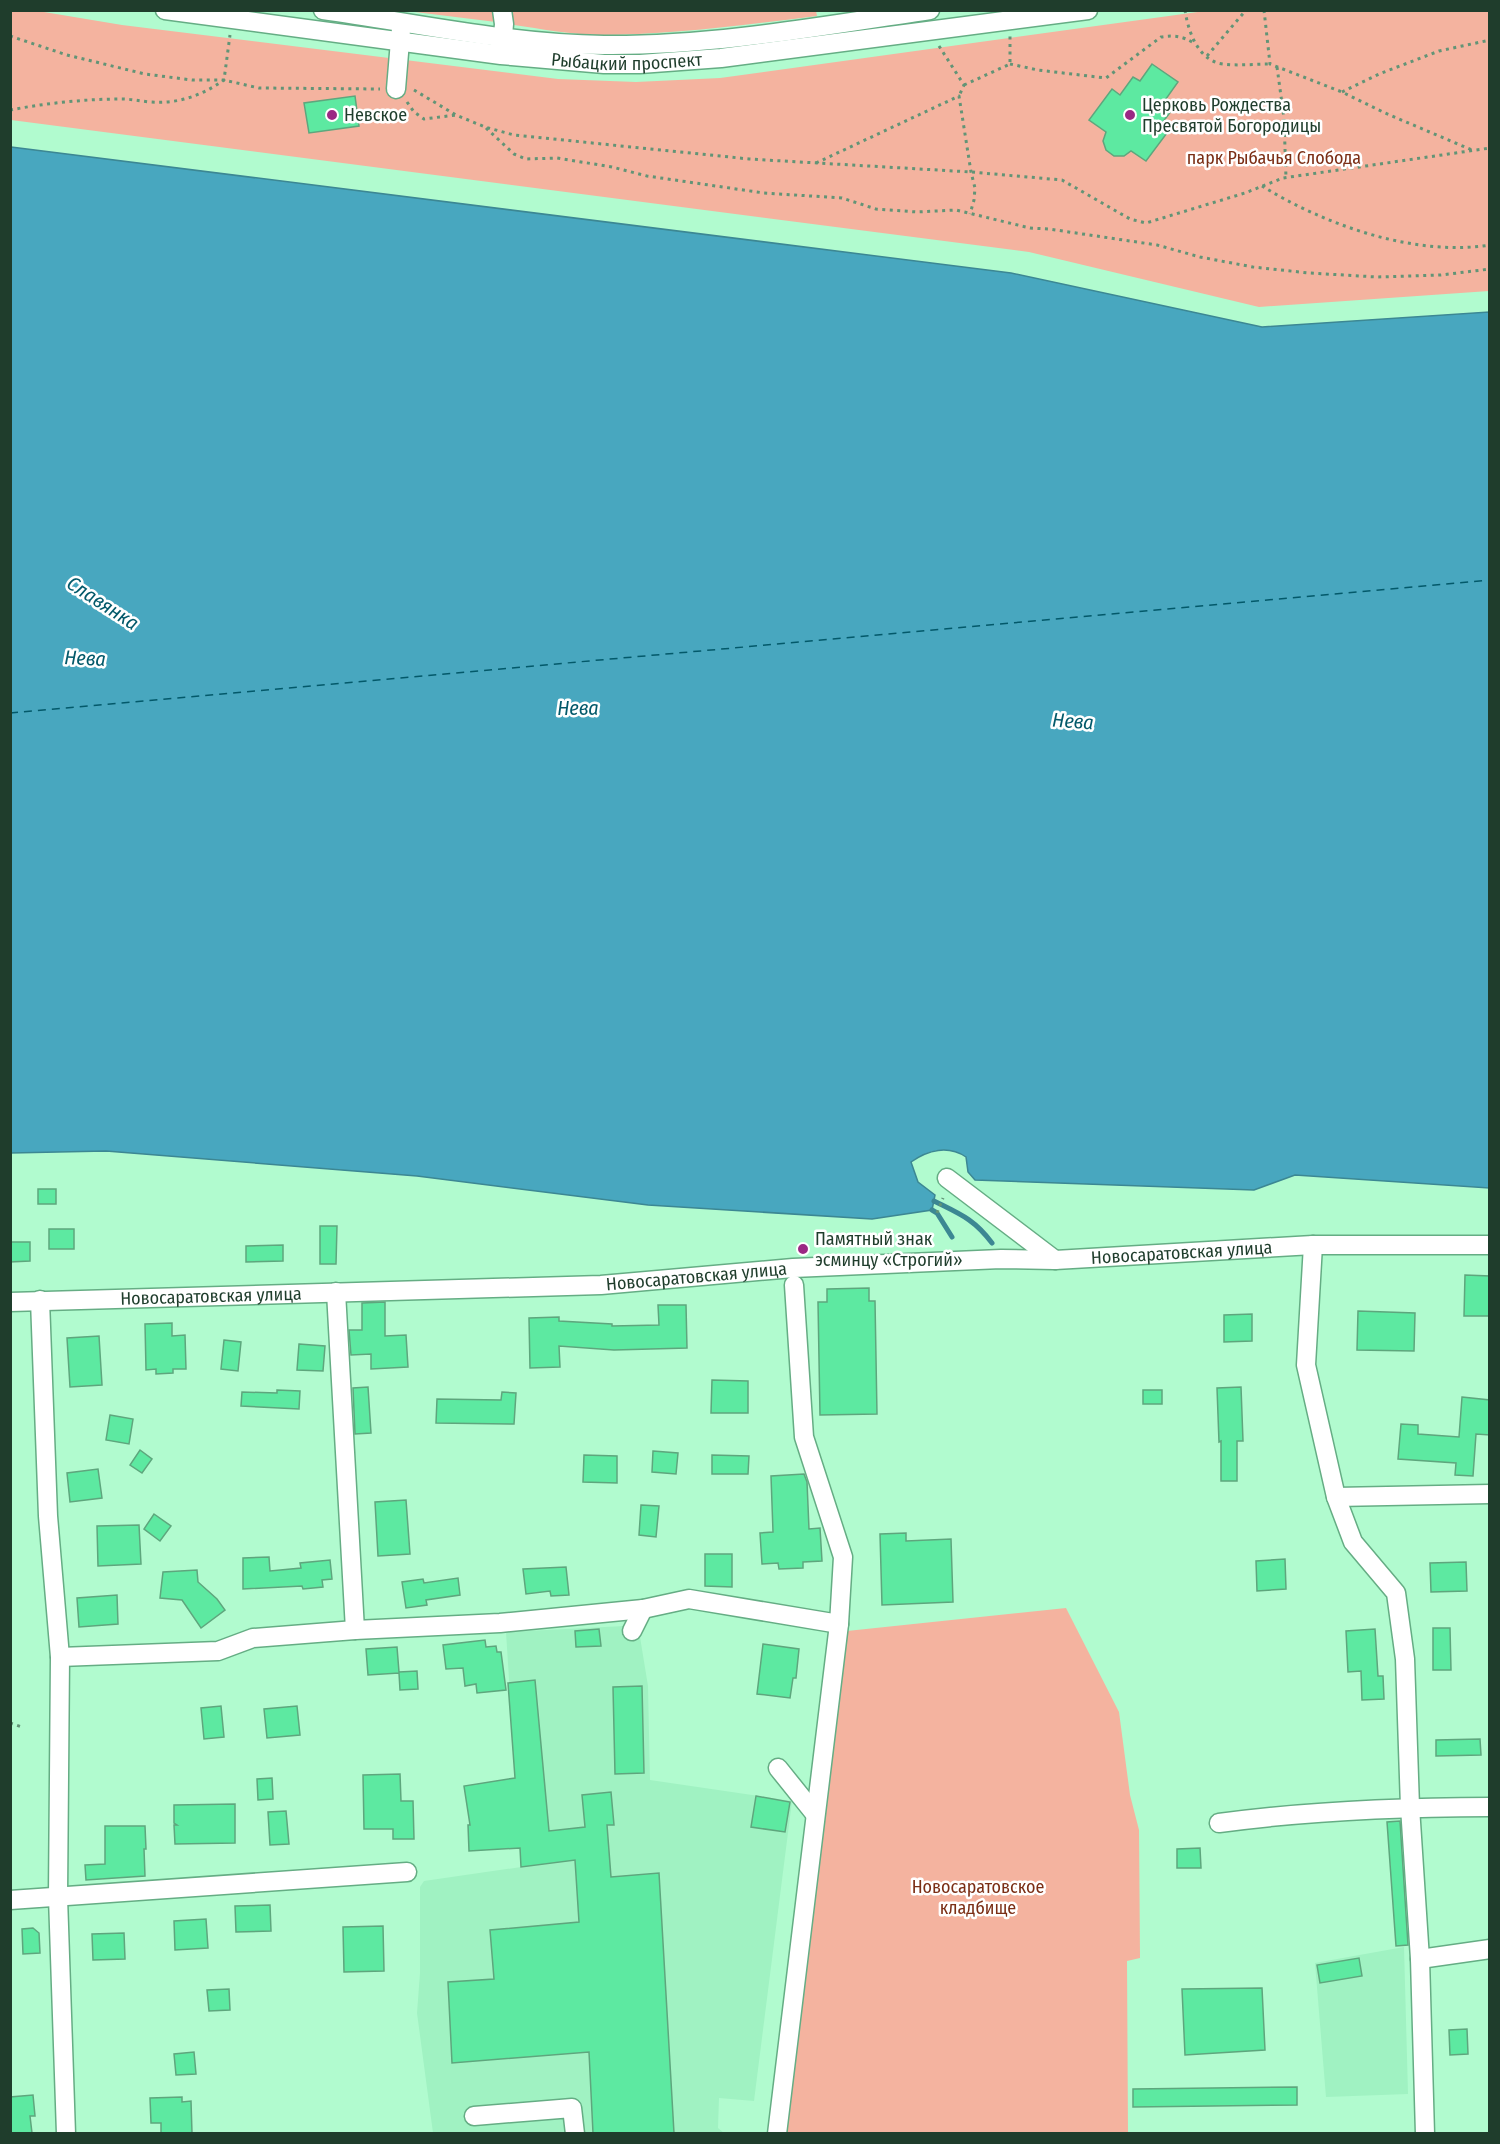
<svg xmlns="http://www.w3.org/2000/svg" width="1500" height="2144" font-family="'Fira Sans Condensed',sans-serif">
<rect width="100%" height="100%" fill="#b1fbcf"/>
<g fill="#a0f2c2">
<path d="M624 1626 640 1637 648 1686 650 1780 792 1801 754 2101 719 2098 718 2128 724 2133H433L417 2013 420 1973V1887L424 1881 521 1867 506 1632Z"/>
<path d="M1404 1947 1408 2094 1326 2097 1315 1963Z"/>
</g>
<g fill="#f4b39f">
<path d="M11 11H38L122 25 558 79 636 82 720 78 1205 11H1489V291L1259 307 1029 252 11 120Z"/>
<path d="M407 11H494L496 22Z"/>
<path d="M816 11 817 16C744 25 670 35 596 35 569 34 541 29 514 25L512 11Z"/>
<path d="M1066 1608 1119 1712 1130 1795 1139 1830 1140 1958 1127 1961 1128 2133 786 2134 847 1631Z"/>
</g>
<path fill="#48a7bf" stroke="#3c8793" stroke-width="1.5" d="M11 147 1011 273 1262 327 1489 312V1188L1295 1175 1254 1190 975 1180 968 1172 966 1157C948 1145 928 1150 911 1162L918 1182 935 1195 932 1210 872 1219 648 1205 417 1176 106 1151 11 1153Z"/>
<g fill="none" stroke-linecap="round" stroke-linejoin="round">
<g stroke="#3c8793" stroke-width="5">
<path d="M934 1201C960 1214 974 1219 992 1243"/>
<path d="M932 1210 937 1213 952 1237"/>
</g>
<path stroke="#03596a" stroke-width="1.5" stroke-dasharray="8 6" stroke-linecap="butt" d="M10 713 1490 580"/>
</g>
<g fill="#5de9a1" stroke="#5ea67d" stroke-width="1.5">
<path d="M1152 64 1178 82 1163 103 1172 110 1159 127 1167 133 1146 161 1131 151 1124 156H1114L1106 150 1103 141 1106 132 1089 120 1112 89 1120 95 1133 77 1140 81Z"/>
<path d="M355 96 359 126 309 133 304 103Z"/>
<rect x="38" y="1189" width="18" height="15"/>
<path d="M320 1226H337L336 1264H320Z"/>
<rect x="49" y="1229" width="25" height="20"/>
<path d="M10 1242H30V1261L10 1262Z"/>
<path d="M283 1245V1261L246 1262V1246Z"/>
<path d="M1465 1275 1490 1276V1316H1464Z"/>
<path d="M869 1288V1301H875L877 1414 820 1415 818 1302H827V1289Z"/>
<path d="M385 1302V1336L406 1335 408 1367 371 1369V1354L351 1355 349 1330H362V1303Z"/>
<path d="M658 1305H686L687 1348 614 1350 559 1346 560 1367 530 1368 529 1318 559 1317V1321L612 1324V1326L659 1325Z"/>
<path d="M1358 1311 1415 1313 1414 1351 1357 1350Z"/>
<path d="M1252 1314V1341L1224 1342V1315Z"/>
<path d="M172 1323V1336L185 1335 186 1369H173V1373L156 1374V1369L146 1370 145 1324Z"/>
<path d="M99 1336 102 1385 70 1387 67 1338Z"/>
<path d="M224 1340 241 1342 238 1371 221 1369Z"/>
<path d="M299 1344 325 1346 323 1371 297 1370Z"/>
<path d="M712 1380 748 1381V1413H711Z"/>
<path d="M368 1387 371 1433 355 1434 353 1388Z"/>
<path d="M1241 1387 1243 1441H1237V1481H1221V1441L1219 1442 1217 1388Z"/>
<path d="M277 1390 300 1391 299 1409 241 1406 242 1392 277 1393Z"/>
<rect x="1143" y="1390" width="19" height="14"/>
<path d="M502 1392 516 1393 514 1424 436 1423 437 1399 501 1400Z"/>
<path d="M1462 1397 1490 1400V1435L1476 1434 1473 1476 1455 1475 1456 1463 1398 1459 1401 1424 1418 1425V1434L1459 1437Z"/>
<path d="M110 1415 133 1419 129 1444 106 1440Z"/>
<path d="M140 1450 152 1459 142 1473 130 1465Z"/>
<path d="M653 1451 678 1453 676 1474 652 1472Z"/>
<path d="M584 1455 617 1456V1483L583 1482Z"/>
<path d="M712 1455 749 1456 748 1474H712Z"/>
<path d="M98 1469 102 1498 70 1502 67 1473Z"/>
<path d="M804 1474 807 1482 809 1529 820 1528 822 1561 803 1562V1568L779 1569 778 1563 762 1564 760 1533 773 1532 771 1476Z"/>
<path d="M406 1500 410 1554 378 1556 375 1502Z"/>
<path d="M641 1505 659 1506 656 1537 639 1535Z"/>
<path d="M154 1514 171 1526 160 1541 144 1529Z"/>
<path d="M139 1525 141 1564 98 1566 97 1526Z"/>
<path d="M906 1533V1541L951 1539 953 1602 882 1605 880 1534Z"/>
<path d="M705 1554H732V1587L705 1586Z"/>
<path d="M269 1557 270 1571 301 1568 300 1563 330 1560 332 1579 322 1580 323 1587 303 1589 302 1586 243 1589V1558Z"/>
<path d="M1285 1559 1286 1589 1257 1591 1256 1561Z"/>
<path d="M1466 1562 1467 1591 1431 1592 1430 1563Z"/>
<path d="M566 1567 569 1595 551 1596 550 1591 526 1594 523 1569Z"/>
<path d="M197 1570 198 1582 217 1599 225 1610 201 1628 182 1600 160 1598 163 1572Z"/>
<path d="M458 1578 460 1595 426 1600 427 1605 406 1608 402 1582 423 1579 424 1583Z"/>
<path d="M117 1595 118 1624 79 1627 77 1598Z"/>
<path d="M1433 1628H1450L1451 1670H1433Z"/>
<path d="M599 1629 601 1646 576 1647 575 1631Z"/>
<path d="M1375 1629 1378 1676H1383L1384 1699 1362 1700 1361 1671 1348 1672 1346 1631Z"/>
<path d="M485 1640 486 1647 496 1646 497 1652H501L506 1690 477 1693 476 1684 465 1686 463 1668 446 1669 443 1645Z"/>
<path d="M763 1644 799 1649 796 1678H793L790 1698 757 1694Z"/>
<path d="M397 1647 399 1672 417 1671 418 1689 400 1690 399 1673 368 1675 366 1649Z"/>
<path d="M535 1680 549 1831 585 1827 582 1795 611 1792 614 1825H607L611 1877 659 1873 674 2133H593L589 2052 452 2063 448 1982 494 1979 490 1930 579 1922 575 1860 521 1867 520 1848 469 1851 468 1825H470L464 1786 515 1778 508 1683Z"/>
<path d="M642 1686 644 1773 615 1774 613 1687Z"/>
<path d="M221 1706 224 1737 204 1739 201 1708Z"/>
<path d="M297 1706 300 1735 267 1738 264 1709Z"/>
<path d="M1480 1739 1481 1755 1436 1756V1740Z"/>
<path d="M400 1774 401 1801H413L414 1839H393V1829H364L363 1775Z"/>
<path d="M272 1778 273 1799 258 1800 257 1779Z"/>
<path d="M756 1796 790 1802 785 1832 751 1827Z"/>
<path d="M235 1804V1843L175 1844 174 1825H177L174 1823V1805Z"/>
<path d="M286 1811 289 1844 270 1845 268 1812Z"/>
<path d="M1400 1821 1408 1945 1396 1946 1387 1822Z"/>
<path d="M105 1826H145L146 1849H144L145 1876 86 1880 85 1865 105 1864Z"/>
<path d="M1200 1848 1201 1868H1177V1849Z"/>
<path d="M270 1905 271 1931 236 1932 235 1906Z"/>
<path d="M206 1919 208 1948 175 1950 174 1921Z"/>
<path d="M383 1926 384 1971 344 1972 343 1927Z"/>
<path d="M33 1928 39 1933 40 1953 23 1954 22 1929Z"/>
<path d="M124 1933 125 1959 93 1960 92 1934Z"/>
<path d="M1359 1958 1362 1976 1320 1983 1317 1965Z"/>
<path d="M1262 1988 1265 2050 1185 2055 1182 1989Z"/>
<path d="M229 1989 230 2010 209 2011 207 1990Z"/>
<path d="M1467 2029 1468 2054 1450 2055 1449 2030Z"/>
<path d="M194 2052 196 2074 176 2075 174 2054Z"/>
<path d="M1297 2087V2105L1133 2107V2089Z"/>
<path d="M33 2095 35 2116H30L32 2133H10V2097Z"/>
<path d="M182 2097V2102L191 2101 192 2133H161V2123H151L150 2098Z"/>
</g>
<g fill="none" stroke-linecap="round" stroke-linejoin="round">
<g stroke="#65ad84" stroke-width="21">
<g id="minor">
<path id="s1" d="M165 10 501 55 604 64H640L721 58 1088 10"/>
<path d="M323 10C415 23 511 44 604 45 713 46 822 26 930 10"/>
<path d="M502 47 504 24 502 10"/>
<path d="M396 89 401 29"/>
<path d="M947 1178 1055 1260"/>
<path d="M1313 1245 1306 1365 1336 1497 1353 1542 1396 1593 1405 1659 1410 1807 1420 1959 1425 2134"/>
<path d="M336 1292 355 1630"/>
<path d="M40 1300 48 1516 60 1657 58 1897 66 2134"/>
<path id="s2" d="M10 1302 601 1285 793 1268 1001 1259 1055 1260 1313 1245H1490"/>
<path d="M1336 1497 1490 1494"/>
<path d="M632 1631 643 1609"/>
<path d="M60 1657 218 1651 253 1638 355 1630 500 1623 643 1609 689 1599 839 1624"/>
<path d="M778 1768 815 1814"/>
<path d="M1219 1823C1309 1811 1399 1807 1490 1807"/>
<path d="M10 1900 407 1872"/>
<path d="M1420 1959 1490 1949"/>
<path d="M474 2116 572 2108 575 2134"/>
<path d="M777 2134 839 1624 843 1557 804 1437 794 1285"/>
</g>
</g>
<g stroke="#629476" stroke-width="3" stroke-dasharray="3 4.5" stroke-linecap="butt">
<path d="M1185 10C1188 31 1198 61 1223 64 1238 66 1255 64 1270 64"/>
<path d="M1264 10 1270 64 1342 92 1385 113 1472 150"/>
<path d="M10 36 67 55 145 74 192 80H224L259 88 380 89"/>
<path d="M939 46 964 85 959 96"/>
<path d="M1207 56 1246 10"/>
<path d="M1010 64 1038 70 1106 78 1161 37C1174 35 1182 36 1194 43"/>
<path d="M1277 67 1284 118 1286 178"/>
<path d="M964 85 1010 64V36"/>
<path d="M414 90 456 115 485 127 514 135 749 159 971 172 1062 180 1130 219 1146 223 1245 193 1283 178 1490 148"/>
<path d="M1342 92 1379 74 1439 51 1490 40"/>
<path d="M407 102 414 112 424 119 456 115"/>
<path d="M10 110C47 103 85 99 122 99 131 99 140 101 150 102 178 104 201 96 224 80L230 35"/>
<path d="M486 128 514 154 526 159 557 158 612 167 647 176 764 193 842 198 876 209 917 212 956 210 1030 228 1049 229 1157 245 1200 257 1253 267 1309 273 1377 277 1441 275 1490 269"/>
<path d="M816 163 959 96 971 172 975 188 974 200 970 214"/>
<path d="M1262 186C1325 225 1415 257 1490 245"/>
<path d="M937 1213 943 1198"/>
<path d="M10 1723 22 1727"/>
</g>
<use href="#minor" stroke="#fff" stroke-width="18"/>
</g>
<g fill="#9b2884" stroke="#fff" stroke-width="2">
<circle cx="332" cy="115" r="6"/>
<circle cx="1130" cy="115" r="6"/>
<circle cx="803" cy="1249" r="6"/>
</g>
<g text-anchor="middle" stroke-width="5" stroke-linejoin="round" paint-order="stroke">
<g font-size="18" fill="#1f3d2c" stroke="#fff">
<text dy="6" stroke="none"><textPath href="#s1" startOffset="465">Рыбацкий проспект</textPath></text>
<text dy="6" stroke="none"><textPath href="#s2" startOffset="1173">Новосаратовская улица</textPath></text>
<text dy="6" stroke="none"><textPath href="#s2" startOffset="687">Новосаратовская улица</textPath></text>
<text dy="6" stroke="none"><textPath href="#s2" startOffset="201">Новосаратовская улица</textPath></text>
</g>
<g font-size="18" fill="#1f3d2c" stroke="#fff" text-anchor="start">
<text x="1142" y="111">Церковь Рождества<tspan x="1142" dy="21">Пресвятой Богородицы</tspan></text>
<text x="344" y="121">Невское</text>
<text x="815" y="1245">Памятный знак<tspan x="815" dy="21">эсминцу «Строгий»</tspan></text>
</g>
<g font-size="18" fill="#7b2e15" stroke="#fff">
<text x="1274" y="164">парк Рыбачья Слобода</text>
<text x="978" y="1893">Новосаратовское<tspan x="978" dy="21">кладбище</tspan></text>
</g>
<g font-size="20" font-style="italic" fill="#03596a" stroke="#fff">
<text transform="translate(103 603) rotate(33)" y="7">Славянка</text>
<text transform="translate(85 658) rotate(3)" y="7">Нева</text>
<text x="578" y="715">Нева</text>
<text transform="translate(1073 721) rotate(4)" y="7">Нева</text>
</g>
</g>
<rect width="1500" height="2144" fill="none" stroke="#1f3d2c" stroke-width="24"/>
</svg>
